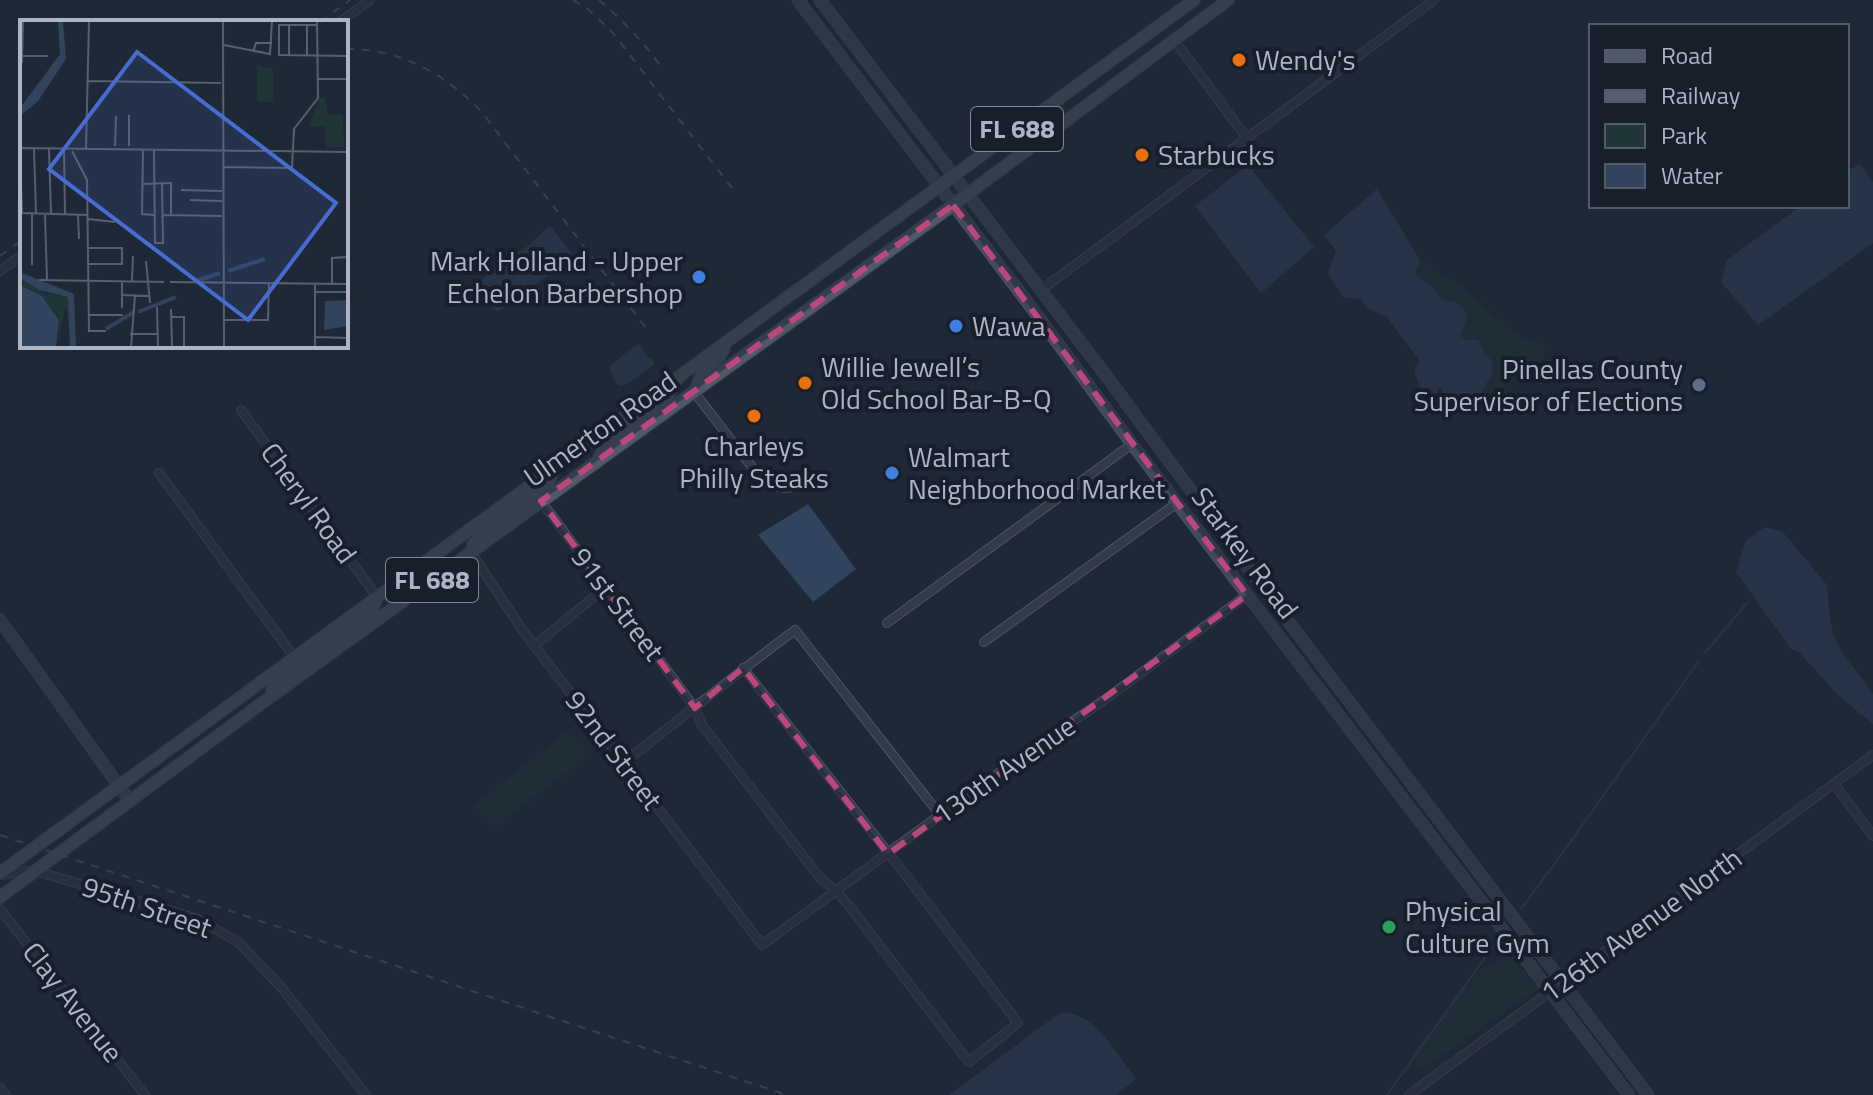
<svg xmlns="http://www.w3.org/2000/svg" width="1873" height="1095" font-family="'Titillium Web',sans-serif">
<rect width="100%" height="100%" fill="#1f2836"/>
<g fill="#213437">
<path d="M1420 260 1464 288 1498 320 1520 336 1545 347 1543 362 1518 375 1500 393 1483 399 1481 395 1486 383 1491 377 1485 354 1478 340H1468L1460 336 1458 303 1442 299 1432 285 1423 281 1415 273Z"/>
<path d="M565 733H568L581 744 585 752 580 762 494 827 473 806Z"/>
<path d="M1508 954 1539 988 1420 1071 1411 1055 1476 974Z"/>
</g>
<g fill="#32435e">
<path d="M1859 164 1873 182V243L1758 325 1721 282 1727 260 1801 206H1847V172Z"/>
<path d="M1248 165 1314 247 1261 293 1195 206Z"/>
<path d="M1377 189 1420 260 1415 273 1423 281 1432 285 1442 299 1458 303 1468 315 1460 336 1468 340H1478L1485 354 1493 362 1491 377 1486 383 1481 395 1483 399 1461 415 1440 388 1430 400 1420 388 1414 370 1420 361 1386 316 1371 310 1360 299 1344 297 1328 274 1336 251 1324 235Z"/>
<path d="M550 226 574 256 501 310 496 311 479 292 476 284C491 271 508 259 525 248 534 243 540 232 550 226Z"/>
<path d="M639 345 648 357 652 358 654 365 627 384 620 386C614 382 611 373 610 366L633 347Z"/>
<path d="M808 504 856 569 813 602 758 535Z"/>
<path d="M1765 527 1782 531 1827 585 1829 611 1833 635 1843 654 1873 694V724L1839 696 1799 652 1791 649 1736 572 1746 540Z"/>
<path d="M1063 1012C1097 1014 1117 1055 1136 1079L1116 1095H949L1053 1018Z"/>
</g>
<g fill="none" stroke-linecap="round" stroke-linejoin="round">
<g stroke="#32435e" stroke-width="2">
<path d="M1704 654 1747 603"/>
<path d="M1521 909 1561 855 1699 661"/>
<path d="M1387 1095 1499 938"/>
</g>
<g stroke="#4d5562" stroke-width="10">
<g id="street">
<path d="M340 22 370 0"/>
<path d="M1174 40 1246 137"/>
<path d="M0 271 22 255"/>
<path d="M1041 290 1434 0"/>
<path d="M694 392 762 480C779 491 792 490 810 480"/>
<path d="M241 410 377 597"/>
<path d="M159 473 294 657"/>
<path d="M541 501 695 708 702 725 820 878 837 892 850 907 969 1062 1018 1023 901 869 743 668"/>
<path d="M471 552 521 628 762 945 940 815 1049 737 1103 701 1247 595"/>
<path d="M887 623 1132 444"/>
<path d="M984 642 1177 503"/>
<path d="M535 645 606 587"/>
<path d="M624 762C681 719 737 673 795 630L940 815"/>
<path d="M1834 784 1873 836"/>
<path d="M1 875 16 872 36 871 198 919 238 942 281 987 366 1095"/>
<path d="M0 909 145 1095"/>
<path d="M0 1088 6 1095"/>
<path d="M1409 1095 1873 755"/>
</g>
</g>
<g stroke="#4d5562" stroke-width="13">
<g id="secondary">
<path d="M798 0 1034 311 1132 444 1629 1095"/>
<path d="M820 0 1107 377 1263 588 1648 1095"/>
<path d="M0 620 129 800"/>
</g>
</g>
<g stroke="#3c4350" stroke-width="14">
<g id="primary">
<path d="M694 392C697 385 699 378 704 372 711 362 722 358 725 345"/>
<path d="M599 458 608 441 668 396 677 379"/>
<path d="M473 545 483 533 548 485 555 466"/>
<path d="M272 692V690L282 678 366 616 372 611 376 600"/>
<path d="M0 873 1194 0"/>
<path d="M0 897 273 695 953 205 1228 0"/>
</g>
</g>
<use href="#street" stroke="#333a47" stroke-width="8"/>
<use href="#secondary" stroke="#41495a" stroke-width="11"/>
<use href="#primary" stroke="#505967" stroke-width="12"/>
<g stroke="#555e6e" stroke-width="2" stroke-dasharray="8 8" stroke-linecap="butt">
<path d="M573 0 588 9 613 33 735 192"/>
<path d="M599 0C621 19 642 40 659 64"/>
<path d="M320 22 350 0"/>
<path d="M346 49C399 48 445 74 481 111L649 332"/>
<path d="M0 256 22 240"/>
<path d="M0 835 787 1095"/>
</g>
</g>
<path d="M0 0H1873V1095H0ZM953 205 1247 595 888 854 743 668 695 708 541 501Z" fill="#1f2836" fill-opacity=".55" fill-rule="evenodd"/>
<path fill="none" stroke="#bc477a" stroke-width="6" stroke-dasharray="16 10" stroke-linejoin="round" d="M953 205 1247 595 888 854 743 668 695 708 541 501Z"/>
<g fill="#e8710a" stroke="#181f2b" stroke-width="3">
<circle cx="1239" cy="60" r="8"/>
<circle cx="1142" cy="155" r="8"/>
<circle cx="805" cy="383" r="8"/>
<circle cx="754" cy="416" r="8"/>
</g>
<g fill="#3f7fe0" stroke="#181f2b" stroke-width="3">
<circle cx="699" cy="277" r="8"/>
<circle cx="956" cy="326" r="8"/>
<circle cx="892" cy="473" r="8"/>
</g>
<circle fill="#5c6f8a" stroke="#181f2b" stroke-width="3" cx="1699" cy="385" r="8"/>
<circle fill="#2e9e5b" stroke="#181f2b" stroke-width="3" cx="1389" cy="927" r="8"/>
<g text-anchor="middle" stroke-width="8" stroke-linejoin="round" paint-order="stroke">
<g fill="#181f2b" stroke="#808896" stroke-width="2">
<rect x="971" y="107" width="92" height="44" rx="6"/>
<rect x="386" y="558" width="92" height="44" rx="6"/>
</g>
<g font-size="26" font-weight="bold" fill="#adb5c4">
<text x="1017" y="138">FL 688</text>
<text x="432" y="589">FL 688</text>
</g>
<g font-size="28" fill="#adb5c4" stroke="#181f2b" text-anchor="start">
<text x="1255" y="70">Wendy's</text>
<text x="1158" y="165">Starbucks</text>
<text x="683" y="271" text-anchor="end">Mark Holland - Upper<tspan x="683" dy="32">Echelon Barbershop</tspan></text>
<text x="972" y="336">Wawa</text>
<text x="821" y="377">Willie Jewell’s<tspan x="821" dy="32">Old School Bar-B-Q</tspan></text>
<text x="1683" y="379" text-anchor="end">Pinellas County<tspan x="1683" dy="32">Supervisor of Elections</tspan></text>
<text x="754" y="456" text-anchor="middle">Charleys<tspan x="754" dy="32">Philly Steaks</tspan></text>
<text x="908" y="467">Walmart<tspan x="908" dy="32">Neighborhood Market</tspan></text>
<text x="1405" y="921">Physical<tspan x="1405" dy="32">Culture Gym</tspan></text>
</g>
<g font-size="28" fill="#adb5c4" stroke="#181f2b">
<text transform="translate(600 429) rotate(-35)" y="10">Ulmerton Road</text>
<text transform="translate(309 503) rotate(54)" y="10">Cheryl Road</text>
<text transform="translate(1245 553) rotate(53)" y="10">Starkey Road</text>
<text transform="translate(618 604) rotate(53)" y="10">91st Street</text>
<text transform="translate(614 750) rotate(53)" y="10">92nd Street</text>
<text transform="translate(1004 770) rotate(-35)" y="10">130th Avenue</text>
<text transform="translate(147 907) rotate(19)" y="10">95th Street</text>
<text transform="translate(1641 925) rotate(-36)" y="10">126th Avenue North</text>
<text transform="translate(73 1002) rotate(52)" y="10">Clay Avenue</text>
</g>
</g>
<g transform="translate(20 20)">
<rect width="328" height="328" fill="#1f2836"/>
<path d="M237 45 253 49V82H237ZM299 78H305L308 95H323L324 127H306L305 107 289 106ZM0 258 24 273 48 277 51 327 46 285 38 322 39 298 22 276 0 264Z" fill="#213437"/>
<path d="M38 1H43L46 39 18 81 0 96V88L40 34ZM0 252 54 274 56 327H50L48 277 19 270 0 258ZM0 265 22 276 39 300 36 327H0ZM328 280V306L304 310 305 281Z" fill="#32435e"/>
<path fill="none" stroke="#32435e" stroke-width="4" d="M208 251 245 239M176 261 200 253M118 292 156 277M86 309 114 292"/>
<path fill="none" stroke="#58606f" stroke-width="2" d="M203 1 204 327M269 5V35M287 5V35M298 5H259V35L328 36M204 25 250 34 252 1M233 32 236 23H252M2 36H28M2 43 3 1M298 59H328M68 61 201 63M95 126 96 96M109 126V95M0 128 2 193 68 195M0 128 328 132M66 128 69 1M14 129 16 194M29 129 31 194M44 129 45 194M123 129 122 194 134 195M134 130 135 223H143L142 163M52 131 67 160 69 311H86M204 147 272 148 274 109 298 78 297 1M122 164 151 163V195M161 170 202 171M170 180 202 181M12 194V245M25 195 27 260M58 195 59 219M143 195 202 196M68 199 95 202M69 228H102V244H69M126 241 130 283M19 260 144 262M112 261 113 236M150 262 328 264M295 264V327M312 264V238L328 237M295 272H328M101 275 129 276M137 287 138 327M102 288V262M151 289 152 327M69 295H103M151 297H164V327M204 300H248L249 263M110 314H138M295 317 328 318M111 327 115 275"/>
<path fill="#486dd2" fill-opacity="0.15" stroke="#486dd2" stroke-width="4" d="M117 32 316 183 228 300 29 149Z"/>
<rect width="328" height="328" fill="none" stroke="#adb5c4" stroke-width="4"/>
</g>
<rect x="1589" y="24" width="260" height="184" fill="#181f2b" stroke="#545b68" stroke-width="2"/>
<rect x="1605" y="50" width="40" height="12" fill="#505967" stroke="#545b68" stroke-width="2"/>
<text x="1661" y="64" font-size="24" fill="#adb5c4">Road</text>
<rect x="1605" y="90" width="40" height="12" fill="#555e6e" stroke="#545b68" stroke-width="2"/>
<text x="1661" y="104" font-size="24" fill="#adb5c4">Railway</text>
<rect x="1605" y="124" width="40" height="24" fill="#213437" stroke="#545b68" stroke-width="2"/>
<text x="1661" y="144" font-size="24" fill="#adb5c4">Park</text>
<rect x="1605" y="164" width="40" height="24" fill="#32435e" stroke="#545b68" stroke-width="2"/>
<text x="1661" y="184" font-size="24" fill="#adb5c4">Water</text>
</svg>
